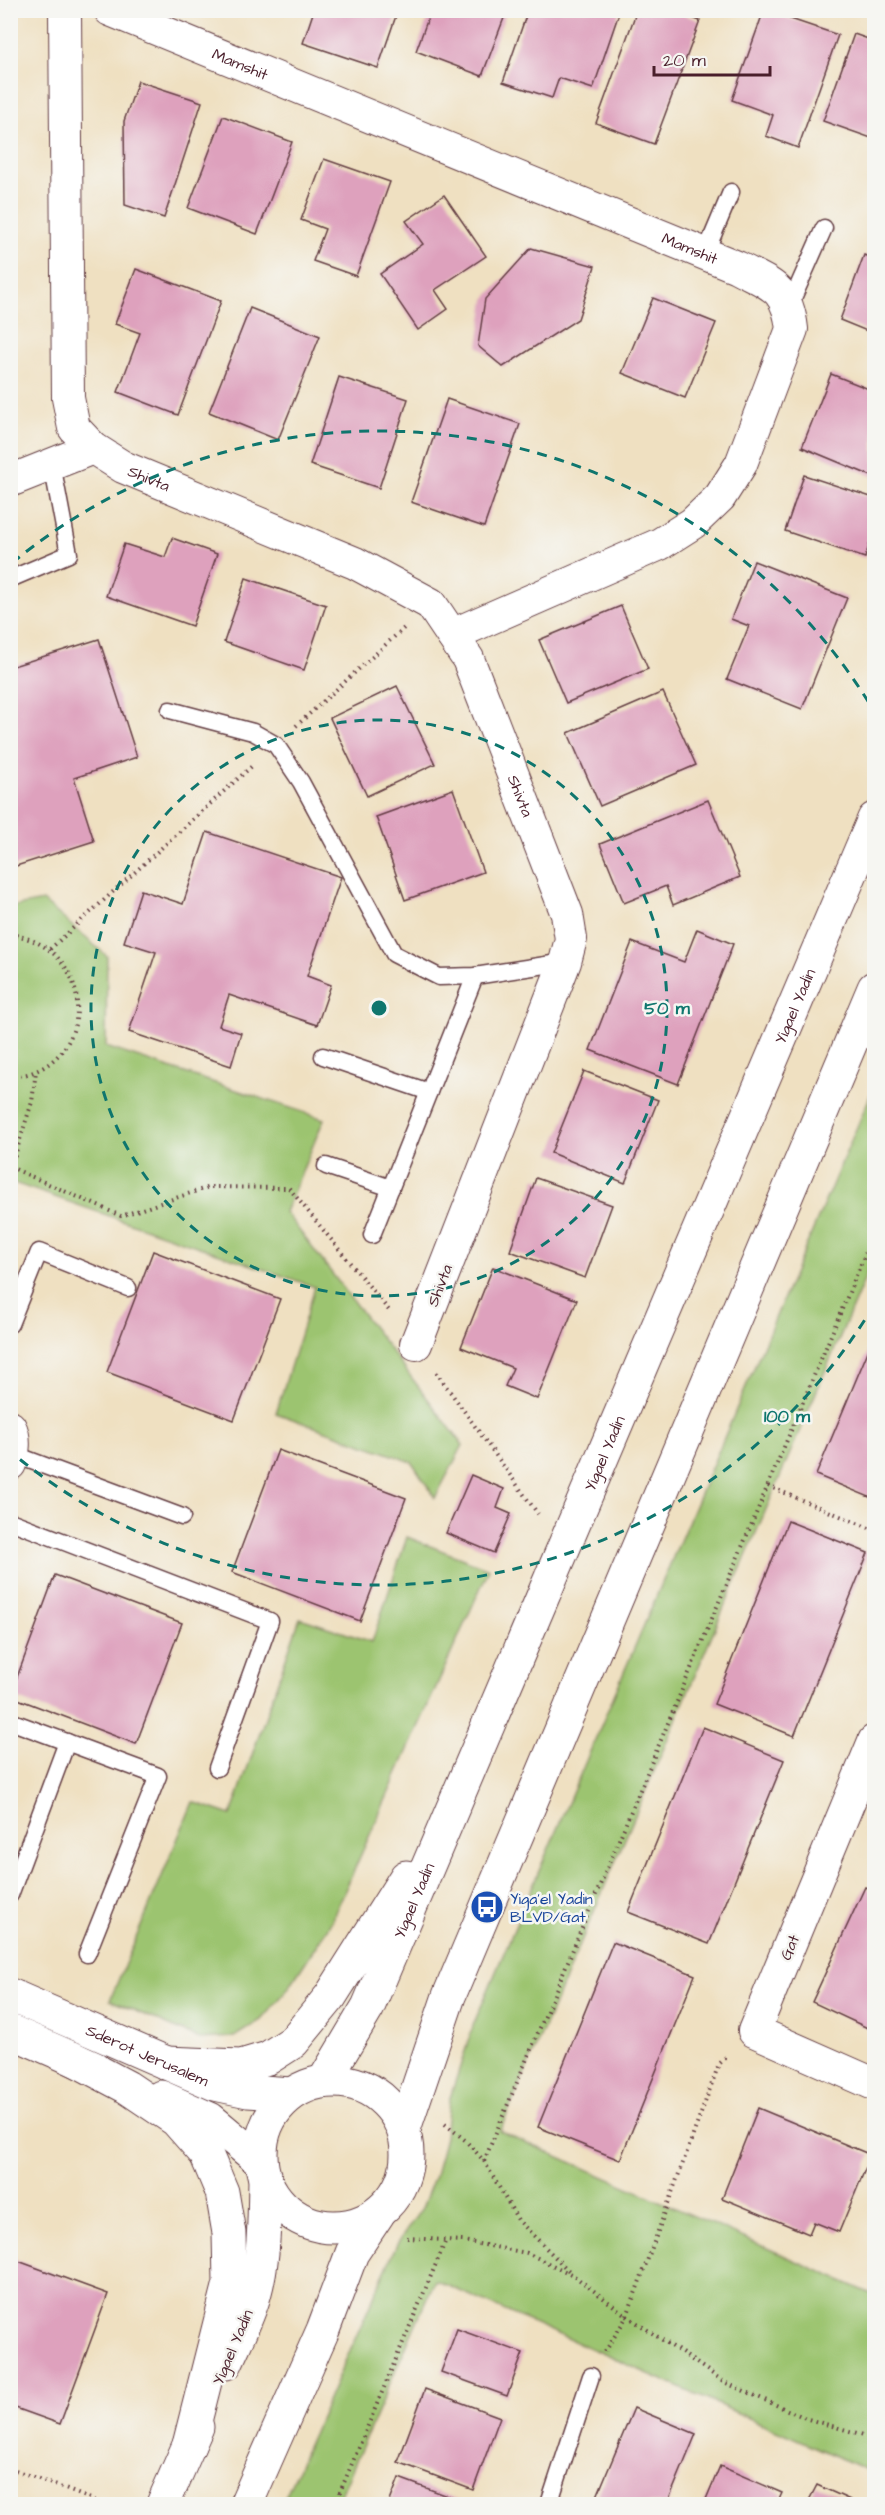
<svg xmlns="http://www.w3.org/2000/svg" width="885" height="2515" font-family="'Architects Daughter',sans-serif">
<rect width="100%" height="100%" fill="#f6f6f2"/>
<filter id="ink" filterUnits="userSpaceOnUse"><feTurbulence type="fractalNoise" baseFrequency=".0167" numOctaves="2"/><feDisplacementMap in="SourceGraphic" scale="12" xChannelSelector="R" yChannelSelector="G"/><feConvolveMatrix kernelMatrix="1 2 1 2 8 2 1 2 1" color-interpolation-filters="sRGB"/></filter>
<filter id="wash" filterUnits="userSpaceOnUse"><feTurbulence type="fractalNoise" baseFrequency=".008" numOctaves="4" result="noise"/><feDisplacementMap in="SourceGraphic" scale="24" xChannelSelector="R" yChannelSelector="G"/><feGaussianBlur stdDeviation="1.35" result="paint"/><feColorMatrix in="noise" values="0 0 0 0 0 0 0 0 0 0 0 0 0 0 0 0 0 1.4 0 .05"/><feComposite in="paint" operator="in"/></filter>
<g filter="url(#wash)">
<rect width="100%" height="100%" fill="#efe0c1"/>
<g fill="#9cc470" stroke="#73724e" stroke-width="1.5">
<path d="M43 901 107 956 106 1047 324 1119 285 1212 463 1445 435 1498 412 1462 276 1413 315 1287 11 1182V907Z"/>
<path d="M874 1087V1257L500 2131 874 2295V2473L435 2280 337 2504H282L397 2244 422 2208 435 2175 445 2137 449 2101 474 2023Z"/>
<path d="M407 1537 489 1569 329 1926 288 1989 261 2020 234 2037 200 2039 110 2000 193 1802 231 1815 300 1618 372 1642Z"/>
</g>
<g id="blocks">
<g fill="#dea1bd">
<path d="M314 10H398L378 68 303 43Z"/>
<path d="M431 10H507L482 76 416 51Z"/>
<path d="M528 10H620L593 89 559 78 552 98 503 82Z"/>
<path d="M637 10H672L700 21 654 144 596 123Z"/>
<path d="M764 10 838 35 798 148 766 136 773 115 732 100Z"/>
<path d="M854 34 874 41V139L823 121Z"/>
<path d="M138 81 202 102 164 218 125 205 124 121Z"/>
<path d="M223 116 292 142 257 234 188 208Z"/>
<path d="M324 159 390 182 356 276 313 261 325 229 301 220Z"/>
<path d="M444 195 486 256 435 290 448 309 418 330 380 274 423 244 406 221Z"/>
<path d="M531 248 595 266 578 319 503 367 478 346 485 299Z"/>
<path d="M864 255 874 259V334L840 320Z"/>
<path d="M136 269 221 301 178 415 118 392 140 333 115 324Z"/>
<path d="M653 298 716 323 685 398 622 373Z"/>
<path d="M250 308 320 336 278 440 209 412Z"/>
<path d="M831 374 874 391V477L802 447Z"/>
<path d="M339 377 408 399 379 488 310 465Z"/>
<path d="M447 399 520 424 484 527 411 502Z"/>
<path d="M804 475 874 498V530L865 558 785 531Z"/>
<path d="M172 538 217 554 192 626 106 596 124 544 165 557Z"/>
<path d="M754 561 847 598 802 709 727 679 749 626 731 619Z"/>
<path d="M246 578 326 605 304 670 224 642Z"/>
<path d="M621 606 648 669 566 703 539 640Z"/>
<path d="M99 639 137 757 74 778 94 841 10 868V667Z"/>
<path d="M397 686 435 764 367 796 330 718Z"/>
<path d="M663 692 696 765 600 806 568 733Z"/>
<path d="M453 789 483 872 405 900 376 817Z"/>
<path d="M708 800 740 877 673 905 666 886 624 903 600 844Z"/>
<path d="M207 832 341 877 307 976 331 985 317 1025 229 995 219 1026 241 1033 231 1066 129 1032 156 952 124 942 141 890 183 904Z"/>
<path d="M697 929 733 944 678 1084 590 1050 632 942 684 962Z"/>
<path d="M584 1071 658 1100 625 1183 551 1153Z"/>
<path d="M536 1178 612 1205 585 1278 510 1251Z"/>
<path d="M153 1251 280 1299 234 1420 107 1372Z"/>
<path d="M493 1267 577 1300 537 1399 505 1386 513 1368 461 1347Z"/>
<path d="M874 1337V1499L816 1475Z"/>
<path d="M278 1450 406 1498 360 1621 232 1572Z"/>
<path d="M471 1475 504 1489 497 1508 511 1514 494 1553 446 1533Z"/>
<path d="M788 1521 868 1553 794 1736 714 1704Z"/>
<path d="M55 1575 182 1623 136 1744 10 1696Z"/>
<path d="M703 1727 784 1760 709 1944 628 1912Z"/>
<path d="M865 1887 874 1891V2031L812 2002Z"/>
<path d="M613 1942 695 1975 620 2160 538 2127Z"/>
<path d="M758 2108 871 2155 839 2232 814 2222 809 2234 722 2198Z"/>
<path d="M10 2258 108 2294 60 2424 10 2406Z"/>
<path d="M457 2329 523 2353 507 2396 441 2372Z"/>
<path d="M425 2389 500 2417 473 2490 398 2462Z"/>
<path d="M634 2408 696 2434 667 2504H604L595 2501Z"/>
<path d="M720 2466 782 2493 777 2504H704Z"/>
<path d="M399 2478 467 2503 466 2504H389Z"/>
<path d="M817 2485 859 2504H807Z"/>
</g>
</g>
</g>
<g filter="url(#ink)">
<use href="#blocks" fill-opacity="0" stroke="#633c42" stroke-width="1.5"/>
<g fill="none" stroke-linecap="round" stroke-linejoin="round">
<g stroke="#633c42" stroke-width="19">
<g id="lane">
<path d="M705 254 731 192"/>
<path d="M789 307 824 228"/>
<path d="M10 579 69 554 52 464"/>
<path d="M170 710 253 732 276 745 301 782 394 954 439 977 475 976 565 962"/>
<path d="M323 1056 429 1092"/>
<path d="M326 1166 391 1188"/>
<path d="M372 1235 475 976"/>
<path d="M10 1324 39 1252 128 1288"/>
<path d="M13 1454 182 1517"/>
<path d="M10 1521 270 1621 217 1768"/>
<path d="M10 1721 158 1776 87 1954"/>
<path d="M10 1895 67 1742"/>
<path d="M549 2504 591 2376"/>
</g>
</g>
<g stroke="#633c42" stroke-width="34">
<g id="street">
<path id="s1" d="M65 10 68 398 74 428 93 448 123 467 355 563 431 604 468 659 567 914 571 939 565 962 416 1344"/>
<path id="s2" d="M110 10 737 267C771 285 787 286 792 329L741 464 720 497 693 523 660 544 452 635"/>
<path d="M10 481 93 448"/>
<path d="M10 1427C16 1438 14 1453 10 1464"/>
<path d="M874 1741 754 2031 874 2084"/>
</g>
</g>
<g stroke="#633c42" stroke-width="35">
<g id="secondary">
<path id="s3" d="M10 1995 215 2084 248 2091 291 2094"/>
<path d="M10 2031 94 2068"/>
<path d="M74 2059 127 2087 176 2120 206 2154 222 2192 229 2233 230 2283 189 2445"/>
<path d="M166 2063 241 2066 268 2058 293 2042 330 1997 406 1877"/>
<circle cx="334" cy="2154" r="73"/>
<path id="s4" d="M324 2081 368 2007 874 819"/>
<path d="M161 2097 210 2119 261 2162"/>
<path d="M404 2129 449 1996 874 988"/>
<path d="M226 2363C234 2345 243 2327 250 2308 265 2268 264 2222 265 2180"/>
<path d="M163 2504 197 2427"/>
<path d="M246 2504 323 2330 352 2253 378 2214"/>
</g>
</g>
<g stroke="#633c42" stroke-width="4" stroke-dasharray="1.5 4.5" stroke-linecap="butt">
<path d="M296 726 404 628"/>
<path d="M10 934C105 950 94 1072 10 1077"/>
<path d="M50 949 253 765"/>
<path d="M10 1167 121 1216 209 1187 289 1188 391 1313"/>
<path d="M11 1168 32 1102 36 1071"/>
<path d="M436 1372 538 1514"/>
<path d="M768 1486 874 1530"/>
<path d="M445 2124 465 2140 484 2161 518 2220 571 2273"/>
<path d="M484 2161 874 1233"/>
<path d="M407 2238 463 2241 527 2253 573 2275 627 2316 726 2383 808 2419 874 2438"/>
<path d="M605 2352 627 2316 719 2064 728 2056"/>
<path d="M10 2468 104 2504"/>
<path d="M335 2504 446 2240"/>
</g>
<use href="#lane" stroke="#fff" stroke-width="16"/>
<use href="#street" stroke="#fff" stroke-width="32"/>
<use href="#secondary" stroke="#fff" stroke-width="33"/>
</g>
</g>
<g fill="none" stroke="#0f766e" stroke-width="3" stroke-dasharray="10 8">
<circle cx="379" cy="1008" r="288"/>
<path d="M874 1305A577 577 0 0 1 12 1453M12 563A577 577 0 0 1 874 711"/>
</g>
<defs>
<g id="bus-disc" transform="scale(1.725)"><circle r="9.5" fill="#1a4fb4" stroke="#f6f6f2"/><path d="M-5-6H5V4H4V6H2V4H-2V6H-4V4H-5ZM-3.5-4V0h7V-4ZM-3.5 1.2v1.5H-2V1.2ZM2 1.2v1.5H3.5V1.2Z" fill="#fff"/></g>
</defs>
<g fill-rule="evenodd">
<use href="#bus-disc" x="487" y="1907"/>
</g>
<g text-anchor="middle" stroke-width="5" stroke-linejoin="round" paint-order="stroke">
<g font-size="16" fill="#4a1f2b" stroke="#f6f6f2">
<text dy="6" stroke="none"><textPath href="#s2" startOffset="141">Mamshit</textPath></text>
<text dy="6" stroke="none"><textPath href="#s2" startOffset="627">Mamshit</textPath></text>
<text dy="6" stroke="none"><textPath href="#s1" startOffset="510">Shivta</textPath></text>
<text dy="6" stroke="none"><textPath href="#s1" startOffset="1032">Shivta</textPath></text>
<text dy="6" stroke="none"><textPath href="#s4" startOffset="1174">Yigael Yadin</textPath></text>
<text transform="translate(439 1285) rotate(-69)" y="6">Shivta</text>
<text dy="6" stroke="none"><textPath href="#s4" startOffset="688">Yigael Yadin</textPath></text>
<text dy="6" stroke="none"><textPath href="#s4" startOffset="202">Yigael Yadin</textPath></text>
<text transform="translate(789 1947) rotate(-67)" y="6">Gat</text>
<text dy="6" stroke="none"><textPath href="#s3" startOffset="150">Sderot Jerusalem</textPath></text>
<text transform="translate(232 2347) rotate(-67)" y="6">Yigael Yadin</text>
</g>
<g font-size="16" fill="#164399" stroke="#f6f6f2" text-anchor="start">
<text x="510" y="1904">Yiga'el Yadin<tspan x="510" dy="18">BLVD/Gat</tspan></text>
</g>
</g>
<circle cx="379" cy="1008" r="9" fill="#0f766e" stroke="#f6f6f2" stroke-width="3"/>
<g font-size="18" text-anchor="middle" font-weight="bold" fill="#0f766e" stroke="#f6f6f2" stroke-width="5" stroke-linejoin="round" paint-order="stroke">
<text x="667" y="1014">50 m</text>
<text x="787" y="1422">100 m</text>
</g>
<rect width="885" height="2515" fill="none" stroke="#f6f6f2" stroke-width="36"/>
<path d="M654 66v9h116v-9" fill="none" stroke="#4a1f2b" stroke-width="3"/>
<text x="663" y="66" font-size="18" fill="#4a1f2b" stroke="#f6f6f2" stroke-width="4.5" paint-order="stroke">20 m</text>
</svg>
